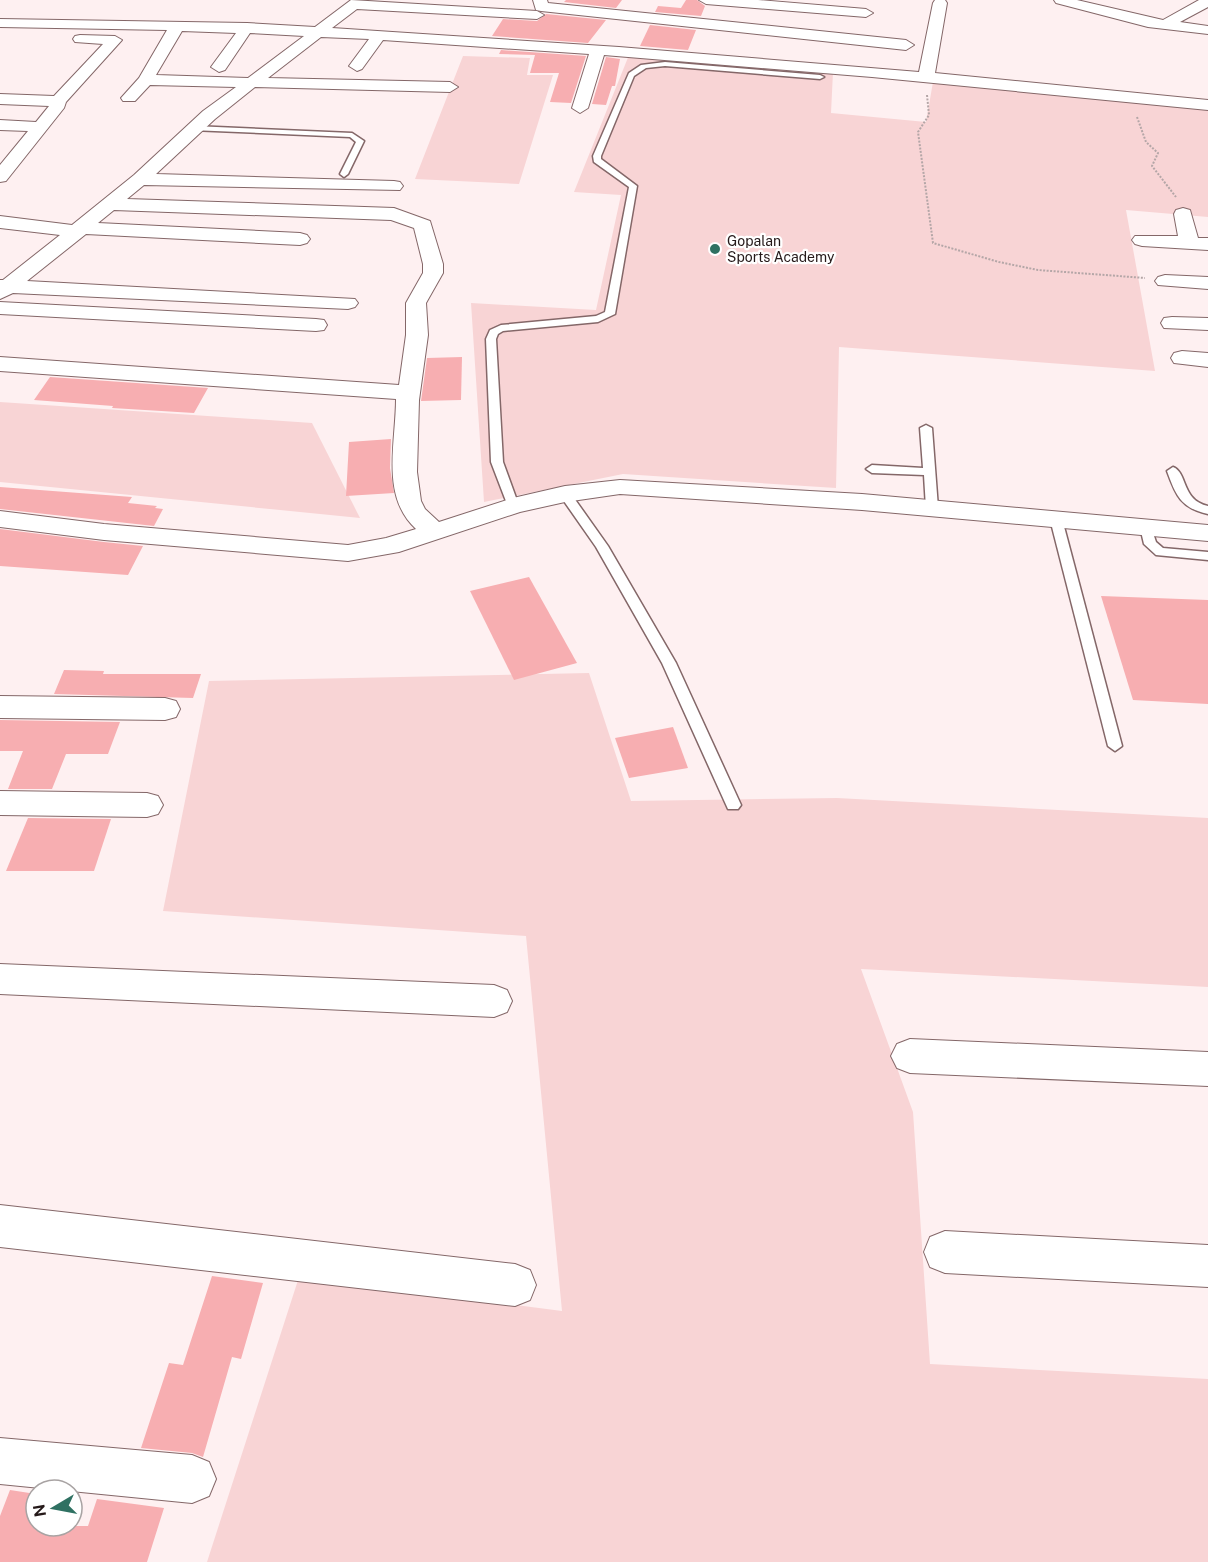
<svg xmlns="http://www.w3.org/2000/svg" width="1208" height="1562" font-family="'Public Sans',sans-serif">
<rect width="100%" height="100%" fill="#fef0f1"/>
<g fill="#f8d4d5">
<path d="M629 55 833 72 831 113 926 122 933 82 1208 108V217L1126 210 1155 371 839 347 836 488 623 474 484 502 471 303 596 310 621 195 574 192Z"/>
<path d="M463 56 530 58 527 75H553L519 184 415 179Z"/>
<path d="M0 402 312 423 360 518 0 482Z"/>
<path d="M589 673 631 801 837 798 1208 818V987L861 969 913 1112 930 1364 1208 1379V1562H207L299 1277 562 1311 526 936 163 911 209 681Z"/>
</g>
<g fill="#f7aeb1">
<path d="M566 0H622L616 8 564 2Z"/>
<path d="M686 0H697L705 6 701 16 655 12 658 6 681 8Z"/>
<path d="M546 14 606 20 588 43 492 36 503 19 537 21Z"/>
<path d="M650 25 696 30 688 50 640 46Z"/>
<path d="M501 50 586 56 571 103 550 102 559 73H530L535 55 499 54Z"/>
<path d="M606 57 620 59 615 86H612L606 105 592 104Z"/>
<path d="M462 357 461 400 421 401 427 358Z"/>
<path d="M50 377 208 388 194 413 112 408 113 406 34 400Z"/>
<path d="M391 439 390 468 394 493 346 496 349 442Z"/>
<path d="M0 487 132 497 128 503 157 506 155 508 163 509 154 526 0 509Z"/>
<path d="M0 529 104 542 143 546 128 575 0 566Z"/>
<path d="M529 577 577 663 514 680 470 591Z"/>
<path d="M1101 596 1208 600V704L1133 700Z"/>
<path d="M64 670 104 671 103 674H201L193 698 54 694Z"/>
<path d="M0 720 120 722 108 754H66L52 789H8L23 751H0Z"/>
<path d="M673 727 688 768 629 778 615 738Z"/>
<path d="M28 818 111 819 94 871H6Z"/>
<path d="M212 1276 263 1283 241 1359 232 1357 203 1457 192 1453 141 1448 169 1363 183 1365Z"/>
<path d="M10 1490 36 1494V1526H88L97 1499 164 1508 147 1562H0V1516Z"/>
</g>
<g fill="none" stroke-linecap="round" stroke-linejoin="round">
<g stroke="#846768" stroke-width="3">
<g id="service">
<path d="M665 62 820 75 824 77 820 79 665 66 646 68 634 76 601 156V159L637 186 615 314 598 322 503 331 498 334 496 339 503 462 519 506 517 509H509L491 462 486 339 490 330 501 325 596 316 605 312 629 187 594 162 593 156 629 73 641 65Z"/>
<path d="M194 126 352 133 364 141 348 174 344 177 340 174 356 142 350 137 191 130 190 128Z"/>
<path d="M926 425 932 428 938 508 932 512 926 508 924 475 872 473 866 469 872 465 923 468 920 428Z"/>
<path d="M1173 467C1188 473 1181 500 1208 506V514C1181 508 1176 496 1167 471Z"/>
<path d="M565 490 569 491 608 546 676 663 741 805 738 809H728L662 663 596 547 559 494Z"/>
<path d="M1056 515 1062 519 1122 746 1115 751 1108 746 1050 519Z"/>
<path d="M1146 523 1150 524 1156 542 1163 548 1208 552V560L1156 555 1144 544 1140 527Z"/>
</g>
</g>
<g stroke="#846768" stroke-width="2">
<g id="minor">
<path d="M351 0 537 11 544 15 537 19 357 9 332 28 619 47 919 72 933 3 935 0H945L947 3 935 73 1208 100V110L872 77 604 55 588 108 580 113 572 108 589 54 383 40 362 69 357 71 349 66 369 39 321 37 268 78 450 82 458 87 450 92 255 87 215 119 156 174 394 181 400 182 403 186 400 190 144 185 127 199 394 208 430 221 443 264V273L426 303 428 335 419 400 417 472 421 501 425 509 439 522 513 498 565 486 620 480 862 494 1208 525V541L862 510 620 494 565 502 520 512 399 552 348 561 104 540 0 527V511L104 524 348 545 386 538 416 529C380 496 396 443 396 399L0 371V357L399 385 406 335V303L423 273V264L414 228 391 220 114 210 98 223 300 233 307 235 310 239 307 243 300 245 86 234 27 281 355 299 358 303 355 307 348 309 13 293 0 299V280H3L60 235 0 228V216L72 225 134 175 203 111 236 87 150 85 135 101H123L121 98 139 78 167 30 0 27V19L247 23 315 27ZM182 31 236 33 211 67 219 72 225 70 250 33 304 36 248 78 156 75Z"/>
<path d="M533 0H547L548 3 906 40 914 45 906 50 541 11 536 10Z"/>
<path d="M699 0H758L866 9 873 13 866 17 706 4Z"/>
<path d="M1054 0H1077L1163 20 1199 0H1208V7L1180 22 1208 26V34L1148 27 1056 3Z"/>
<path d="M80 35 115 36 122 40 66 102 64 108 6 181 0 182V165L28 131 0 130V120L36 122 49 106 0 104V94L54 96 103 44 75 42 73 39 75 36Z"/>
<path d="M1183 208 1190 210 1198 238H1208V250L1142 246 1135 244 1132 240 1135 236H1178L1174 214 1176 210Z"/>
<path d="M1165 275 1208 277V289L1158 285 1155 281 1158 277Z"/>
<path d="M0 302 316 319 324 320 327 325 324 330 316 331 0 314Z"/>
<path d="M1172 317 1208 318V330L1164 328 1161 323 1164 318Z"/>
<path d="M1182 351 1208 353V367L1174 363 1171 358 1174 353Z"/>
<path d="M0 696 165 698 176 701 180 709 176 717 165 720 0 718Z"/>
<path d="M0 791 147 793 158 796 163 805 158 814 147 817 0 815Z"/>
<path d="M0 964 494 985 507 990 512 1001 507 1012 494 1017 0 994Z"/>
<path d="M910 1039 1208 1052V1086L910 1073 897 1068 891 1056 897 1044Z"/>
<path d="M0 1205 515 1264 530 1270 536 1285 530 1300 515 1306 0 1247Z"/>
<path d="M945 1231 1208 1245V1287L945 1273 930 1267 924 1252 930 1237Z"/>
<path d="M0 1438 192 1455 209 1462 216 1479 209 1496 192 1503 0 1484Z"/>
</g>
</g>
<g stroke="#b4a6a7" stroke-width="2" stroke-dasharray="2 1.5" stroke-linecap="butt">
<path d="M927 95 929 115 918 132 933 243 999 262 1038 270 1145 278"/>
<path d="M1137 117 1146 142 1158 153 1152 166 1176 197"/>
</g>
<use href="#service" fill="#fff" fill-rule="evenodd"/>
<use href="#minor" fill="#fff" fill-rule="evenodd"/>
</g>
<circle fill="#2f7162" stroke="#fff" stroke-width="2" cx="715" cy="249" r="6"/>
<g text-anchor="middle" stroke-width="4.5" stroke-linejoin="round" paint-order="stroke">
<g font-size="14" fill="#251919" stroke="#fff" text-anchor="start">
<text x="727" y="246">Gopalan<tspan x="727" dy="16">Sports Academy</tspan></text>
</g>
</g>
<g transform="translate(54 1508) rotate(260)"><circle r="28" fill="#ffffff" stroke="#a8a3a3" stroke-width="1.5"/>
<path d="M0-4.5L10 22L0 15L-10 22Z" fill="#2f7162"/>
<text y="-9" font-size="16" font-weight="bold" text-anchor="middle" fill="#251919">N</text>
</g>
</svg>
